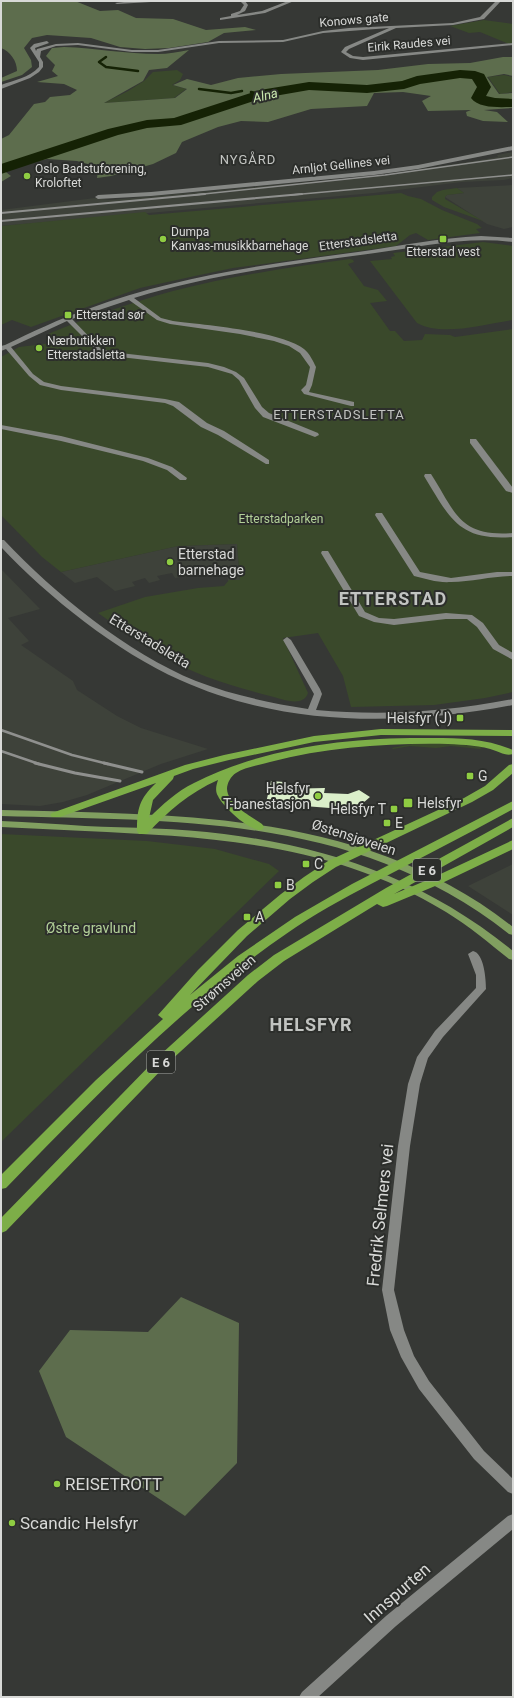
<svg xmlns="http://www.w3.org/2000/svg" width="514" height="1698" font-family="Roboto,sans-serif">
<rect width="100%" height="100%" fill="#363835"/>
<g fill="#3e423a">
<path d="M513 152V178L504 180 462 182 374 193 1 226V210L95 198 109 200 374 176 468 162 498 157 497 155Z"/>
<path d="M513 185V227L504 229 487 224 445 197 447 195 464 193 457 188Z"/>
<path d="M237 544 240 580 228 581 226 568 211 569 212 573 201 575 199 570 184 571 186 576 175 578 172 573 157 576 160 580 149 583 145 578 132 582 135 586 115 591 97 577 75 583 61 572 178 546Z"/>
<path d="M1 569 40 609 8 618 29 641 21 645 73 681 77 690 117 716 141 728 208 749 161 764 87 795 63 802 40 806 1 804Z"/>
<path d="M513 864V915L468 886Z"/>
</g>
<g fill="#3a492b">
<path d="M484 20 513 24V43L509 44 480 32 469 33 450 26Z"/>
<path d="M177 70 183 74 180 80 172 85 186 89 174 98 104 103 128 91 144 81 153 72Z"/>
<path d="M504 75 513 77V92L500 94 488 77Z"/>
<path d="M457 188 464 193 447 195 445 197V199L483 221 444 207 432 200V197L437 192 443 190Z"/>
<path d="M401 193 408 196 421 199 442 210 477 224 482 228 476 229 480 233 428 240 416 233 410 235 396 246 233 268 195 276 140 288 31 327 12 320 1 325V226L145 212 149 215Z"/>
<path d="M483 242 513 246V320C485 324 442 337 417 323L370 261 392 259 391 257 395 256 393 253Z"/>
<path d="M350 259 353 260 354 262 348 264 364 286 378 290 387 301 370 303 390 331H395L404 341 422 340 425 334 450 335 455 337 513 329V692L485 698 434 705 351 707 343 676 318 633 283 638 308 693C303 708 282 699 270 696 231 686 194 675 159 654 138 642 118 627 98 613L145 597 198 588 224 586 229 580H240L237 544 178 546 61 572 42 557 1 515V357L19 347 52 343 48 334C89 317 130 303 173 291 231 276 291 267 350 259Z"/>
<path d="M412 744H456L484 747 480 749 451 746 436 748 410 746 393 749 392 748Z"/>
<path d="M1 834 147 841 215 849 269 864 279 871 1 1142Z"/>
</g>
<g fill="#5d6d4d">
<path d="M1 1H75L100 11 118 10 136 18 173 19 206 30 245 27 256 30 224 33 208 42 169 48 145 49 120 47 91 38 47 35 32 38 24 48 31 60 32 67 22 75 1 82V78L17 71C17 61 10 51 1 48Z"/>
<path d="M64 47C96 48 126 54 158 54 168 54 178 52 189 50L167 68 149 70 143 81 104 103 175 98 187 89 173 85 187 79 211 85 238 78 281 74 378 70 428 64 470 63 503 57H513V76L504 74 487 77 499 94 513 93V108L484 110 497 112 508 122 483 121 467 116 466 112 471 110 428 111 422 101 431 96 403 92 374 93 367 106 311 109 268 122 241 121 218 127 182 142 176 153 153 164 111 176 97 178 98 171 95 166 77 161 47 159 2 169 11 176 1 182V139L9 135 34 104 45 102 50 97 70 95 77 90 64 84 37 82 58 76 52 71 55 65 46 56 52 48Z"/>
<path d="M181 1297 239 1323 237 1463 185 1516 66 1437 39 1371 70 1330 148 1332Z"/>
</g>
<g fill="none" stroke-linecap="round" stroke-linejoin="round">
<g stroke="#152205" stroke-width="2.5">
<path d="M106 57 99 62 106 67 138 71"/>
<path d="M199 89 231 93 242 91"/>
<path d="M251 92 260 94"/>
</g>
<path fill="#152205" fill-rule="evenodd" d="M460 70 475 71 484 74 491 87 486 96 495 98 513 99V107C501 107 479 109 471 98L477 87 472 79 460 78 420 84 404 89 367 93 309 90 263 98 181 125 147 128 118 135 1 174V164L108 129 147 120 174 118 260 90 309 82 367 85 402 81 417 76Z"/>
</g>
<path fill="#dbefca" d="M271 781 284 782 282 789 325 788 324 793 348 794 359 790 370 797 355 810 266 803Z"/>
<g fill="none" stroke-linecap="round" stroke-linejoin="round">
<g fill="#868885" fill-rule="evenodd">
<path d="M133 1H168L117 4 115 3Z"/>
<path d="M240 1H245L248 5 245 11 237 15 262 11 288 1H294L265 13 220 20V18L231 16V14L240 11 244 5Z"/>
<path d="M496 1H501L484 19 453 25 396 28 349 49 346 52 353 56 363 57 513 43V45L363 60 350 58 341 52 345 47 389 28 323 33 283 42 219 43 158 52H132L78 45 56 46 41 51 40 57 43 62V67L39 72 30 78 1 89V85C14 80 29 78 39 67V62L30 48 34 44 47 41 49 43 35 48 36 51 37 49 56 44 78 43 132 50H158L219 41 283 40 323 31 349 28 453 23 480 17Z"/>
<path d="M513 146V150L418 169 374 175 151 196 98 199 95 197 98 195 151 192 374 171 418 165Z"/>
<path d="M481 236 513 238V242C466 236 421 247 375 253 295 264 212 274 134 298L161 318 173 321C204 325 281 331 304 349 310 354 313 361 316 367L312 385 309 392 354 402V406H351L304 394 301 390 306 385 310 367 300 353 289 346 274 341 240 334 170 324 157 320 129 300 72 319 101 349 120 353 208 363 224 367 236 372 244 378 262 407 269 413 318 433 319 435 315 437 263 417 255 408 239 380 232 374 208 367 120 357 97 351 67 321 11 347 33 374 44 382 61 386 165 399 179 402 207 423 224 431 269 460V464H266L218 435 201 427 173 406 165 403 61 390 40 385 29 376 6 349 1 351V346L5 345C32 332 59 319 88 309 174 277 267 264 358 252 399 246 440 238 481 236Z"/>
<path d="M1 425 61 436 148 458 172 467 187 478 186 480H180L167 470 143 461 61 441 1 429Z"/>
<path d="M470 439H476L513 488V493L506 491 470 443Z"/>
<path d="M425 474H431C456 513 459 537 513 533V537C458 541 450 518 424 476Z"/>
<path d="M376 513H382L420 572 451 578 497 572H513V576C492 576 472 582 451 582 438 583 426 579 414 576L375 515Z"/>
<path d="M1 540H4C55 594 127 653 196 681 232 695 270 703 308 709L314 694 283 640 287 637 291 640 320 689 322 694 316 710C384 716 446 712 513 699V705C403 726 284 727 180 680 117 652 48 597 1 547Z"/>
<path d="M322 551H328L365 612 379 618 394 619 446 613 472 615 483 623 499 645 513 653V660L493 649 477 627 467 619H446L394 625 374 622 359 616 321 553Z"/>
<path d="M473 951C484 953 486 979 486 989L443 1037 428 1058 420 1084 410 1146 394 1290 404 1330 414 1356 429 1381 484 1451 513 1479V1494L508 1492 474 1459 419 1389 401 1357 390 1330 382 1290 398 1146 408 1084 417 1057 435 1031 476 988V975L468 954Z"/>
<path d="M513 1514V1529L396 1626 318 1697H299L302 1692 386 1616 508 1516Z"/>
</g>
<g fill="#819f60" fill-rule="evenodd">
<path d="M1 810C179 815 365 810 513 927V935L509 934C358 815 182 821 1 816Z"/>
<path d="M1 821C29 822 57 824 85 826 131 828 178 828 224 834 334 848 427 881 513 951V960L509 959C489 943 469 926 446 912 334 843 213 837 85 831 57 830 29 828 1 827Z"/>
</g>
<g fill="#7dae48" fill-rule="evenodd">
<path d="M381 729 513 730V736L381 735 314 742 229 760 193 769 174 776 173 779 153 800 149 818C162 805 177 791 194 783 263 748 345 738 421 738 452 738 483 737 513 750V754C506 756 502 753 496 751 481 745 464 745 448 744 388 743 328 747 270 762 260 765 245 767 236 773 231 776 227 783 227 789 228 805 251 816 262 824L264 827 262 830C250 832 223 807 218 796 215 791 216 786 218 780 189 793 168 811 147 834H139L137 831C137 809 139 799 156 783L60 817H52L50 815 52 813 185 765 224 755 314 736Z"/>
<path d="M513 764V773L493 790 472 802 336 867 313 882 290 899 247 936 190 995 238 956 295 917 352 884 513 801V809C466 835 418 859 371 884 342 899 313 915 286 934 182 1005 94 1098 6 1188L1 1189V1175L96 1080 163 1019 158 1015 198 970 238 930 281 894 304 877 328 861 464 798 485 786 509 765Z"/>
<path d="M513 818V827L394 894 432 878 513 840V849L440 884 387 906 383 907 377 904 284 961 258 981 169 1062 6 1231 1 1233V1218L159 1056 248 975 274 955 386 888Z"/>
</g>
<g stroke="#8f908e" stroke-width="1.5">
<path d="M194 195 385 175 513 157"/>
<path d="M291 195 513 175"/>
</g>
<g stroke="#8f908e" stroke-width="2">
<path d="M1 213 205 194"/>
<path d="M1 221 302 194"/>
</g>
<g stroke="#8f908e" stroke-width="2.5">
<path d="M1 730 72 755 108 764"/>
<path d="M1 751 39 764"/>
</g>
<g stroke="#8f908e" stroke-width="3">
<path d="M35 763 75 773 120 781"/>
<path d="M104 763 142 772"/>
</g>
</g>
<g fill="#8fcd42" stroke="#2c2e2b" stroke-width="1.5">
<circle cx="27" cy="176" r="4"/>
<circle cx="163" cy="239" r="4"/>
<rect x="439" y="235" width="8" height="8" rx="2"/>
<rect x="64" y="311" width="8" height="8" rx="2"/>
<circle cx="39" cy="348" r="4"/>
<circle cx="170" cy="562" r="4"/>
<rect x="456" y="714" width="8" height="8" rx="2"/>
<rect x="466" y="772" width="8" height="8" rx="2"/>
<circle cx="318" cy="796" r="4"/>
<rect x="403" y="798" width="10" height="10" rx="2"/>
<rect x="390" y="805" width="8" height="8" rx="2"/>
<rect x="383" y="819" width="8" height="8" rx="2"/>
<rect x="302" y="860" width="8" height="8" rx="2"/>
<rect x="274" y="881" width="8" height="8" rx="2"/>
<rect x="243" y="913" width="8" height="8" rx="2"/>
<circle cx="57" cy="1484" r="4"/>
<circle cx="12" cy="1523" r="4"/>
</g>
<g text-anchor="middle" stroke-width="4" stroke-linejoin="round" paint-order="stroke">
<g font-size="12" fill="#d8d9d7" stroke="#2c2e2b">
<text transform="translate(354 20) rotate(-5)" y="4">Konows gate</text>
<text transform="translate(409 44) rotate(-5)" y="4">Eirik Raudes vei</text>
<text transform="translate(341 165) rotate(-6)" y="4">Arnljot Gellines vei</text>
<text transform="translate(358 241) rotate(-8)" y="4">Etterstadsletta</text>
</g>
<g font-size="12" fill="#d8d9d7" stroke="#2c2e2b" text-anchor="start">
<text x="35" y="173">Oslo Badstuforening,<tspan x="35" dy="14">Kroloftet</tspan></text>
<text x="171" y="236">Dumpa<tspan x="171" dy="14">Kanvas-musikkbarnehage</tspan></text>
<text x="443" y="256" text-anchor="middle">Etterstad vest</text>
<text x="76" y="319">Etterstad sør</text>
<text x="47" y="345">Nærbutikken<tspan x="47" dy="14">Etterstadsletta</tspan></text>
</g>
<g font-size="12" fill="#b2d098" stroke="#2c2e2b">
<text x="281" y="523">Etterstadparken</text>
</g>
<g font-size="13" font-style="italic" fill="#c9e7ad" stroke="#2c2e2b">
<text transform="translate(265 95) rotate(-13)" y="5">Alna</text>
</g>
<g font-size="13" letter-spacing="1" fill="#c2c4c1" stroke="#2c2e2b">
<text x="248" y="164">NYGÅRD</text>
</g>
<g font-size="13" letter-spacing="1" fill="#c2c4c1" stroke="#2c2e2b">
<text x="339" y="419">ETTERSTADSLETTA</text>
</g>
<g fill="#2c2e2b" stroke="#a4a6a3" stroke-width="1">
<rect x="413" y="859" width="28" height="22" rx="3"/>
<rect x="147" y="1051" width="28" height="22" rx="3"/>
</g>
<g font-size="13" font-weight="bold" fill="#d8d9d7">
<text x="427" y="875">E 6</text>
<text x="161" y="1067">E 6</text>
</g>
<g font-size="14" fill="#d8d9d7" stroke="#2c2e2b" text-anchor="start">
<text x="178" y="559">Etterstad<tspan x="178" dy="16">barnehage</tspan></text>
<text x="452" y="723" text-anchor="end">Helsfyr (J)</text>
<text x="478" y="781">G</text>
<text x="310" y="793" text-anchor="end">Helsfyr<tspan x="310" dy="16">T-banestasjon</tspan></text>
<text x="417" y="808">Helsfyr</text>
<text x="386" y="814" text-anchor="end">Helsfyr T</text>
<text x="395" y="828">E</text>
<text x="314" y="869">C</text>
<text x="286" y="890">B</text>
<text x="255" y="922">A</text>
</g>
<g font-size="14" fill="#d8d9d7" stroke="#2c2e2b">
<text transform="translate(150 641) rotate(31)" y="5">Etterstadsletta</text>
<text transform="translate(354 837) rotate(18)" y="5">Østensjøveien</text>
<text transform="translate(224 983) rotate(-41)" y="5">Strømsveien</text>
</g>
<g font-size="14" fill="#b2d098" stroke="#2c2e2b">
<text x="91" y="933">Østre gravlund</text>
</g>
<g font-size="17" fill="#d8d9d7" stroke="#2c2e2b">
<text transform="translate(380 1215) rotate(-84)" y="6">Fredrik Selmers vei</text>
<text transform="translate(397 1593) rotate(-41)" y="6">Innspurten</text>
</g>
<g font-size="17" fill="#d8d9d7" stroke="#2c2e2b" text-anchor="start">
<text x="65" y="1490">REISETROTT</text>
<text x="20" y="1529">Scandic Helsfyr</text>
</g>
<g font-size="18" font-weight="bold" letter-spacing="1" fill="#c2c4c1" stroke="#2c2e2b">
<text x="393" y="605">ETTERSTAD</text>
<text x="311" y="1031">HELSFYR</text>
</g>
</g>
<rect width="514" height="1698" fill="none" stroke="#d8d9d7" stroke-width="4"/>
</svg>
